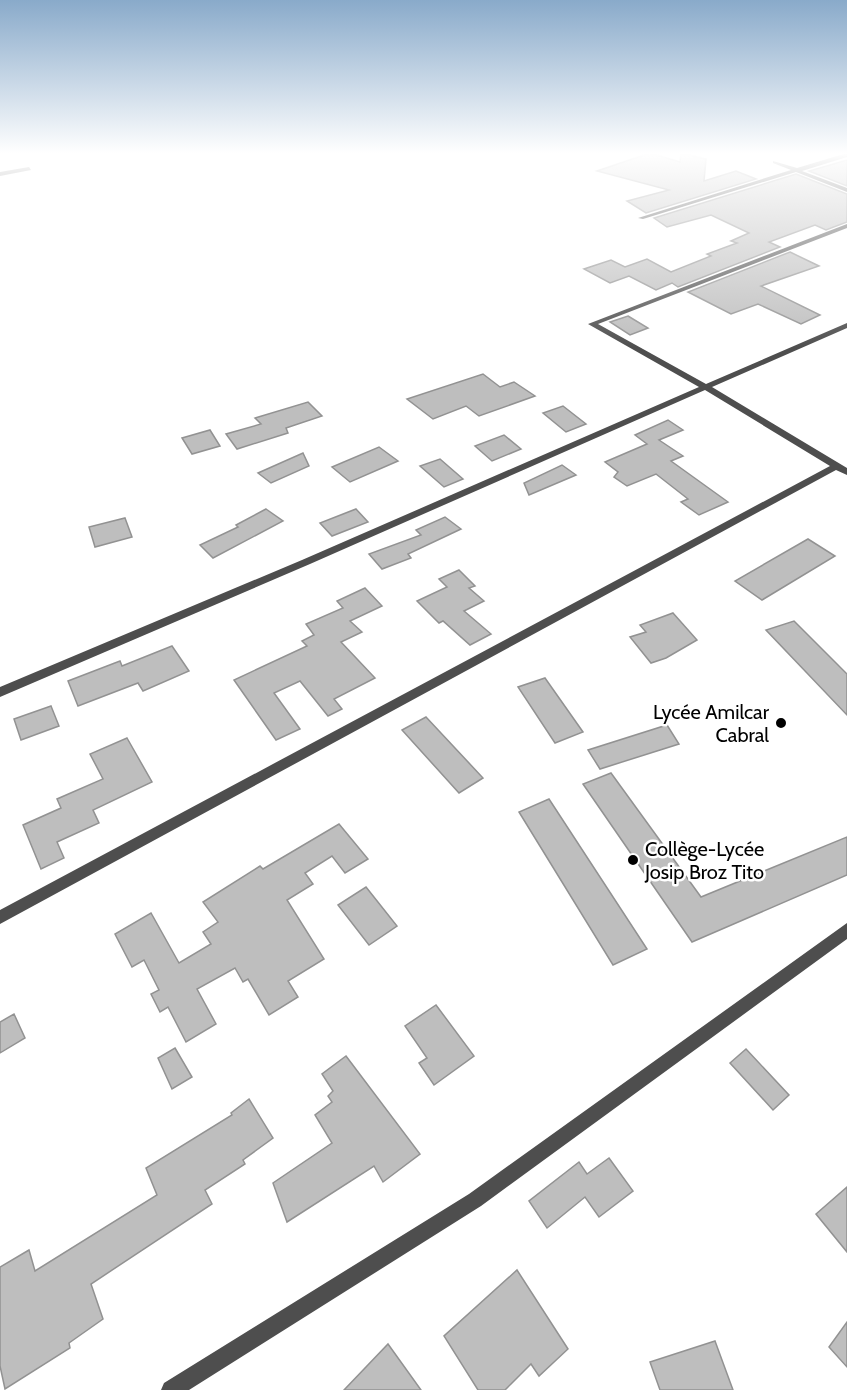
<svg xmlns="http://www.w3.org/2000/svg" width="847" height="1390" font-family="Cabin,sans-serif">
<rect width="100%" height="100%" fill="#fff"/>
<g fill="#bebebe" stroke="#929292" stroke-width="1.5">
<path d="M650 153 680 162 681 153 706 159 704 181 736 171 756 179 646 213 627 201 669 190 597 171Z"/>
<path d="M847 160V186L809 171 837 163Z"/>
<path d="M796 174 847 194V222L826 230 815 225 769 242 780 247 678 287 672 283 656 290 629 276 610 283 584 269 611 260 625 267 647 259 671 272 711 256 707 254 737 243 731 241 749 233 711 215 667 227 654 218Z"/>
<path d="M790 252 819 266 761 286 820 315 801 324 758 304 731 314 688 292Z"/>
<path d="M628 316 648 328 630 335 610 322Z"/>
<path d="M483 374 500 387 514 382 535 396 479 416 466 406 433 419 407 399Z"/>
<path d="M308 402 322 416 286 428 288 433 237 449 226 434 261 424 255 418Z"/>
<path d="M563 406 586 424 566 432 543 413Z"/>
<path d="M668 420 683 430 659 440 683 456 671 461 728 502 699 515 681 502 688 499 656 474 627 486 614 477 618 472 605 462 647 444 635 435Z"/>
<path d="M210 430 220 446 192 454 182 438Z"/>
<path d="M504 435 521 449 492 461 475 446Z"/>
<path d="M379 447 398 461 350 482 332 467Z"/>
<path d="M303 453 309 466 271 483 258 473Z"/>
<path d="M440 459 463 479 444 487 420 466Z"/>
<path d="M562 465 576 475 529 495 524 483Z"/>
<path d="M266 509 283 521 213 558 200 545 238 527 236 525Z"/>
<path d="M356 509 368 522 332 536 320 523Z"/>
<path d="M445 517 461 529 408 554 411 558 382 569 369 554 421 535 416 530Z"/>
<path d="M125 518 132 537 95 547 89 527Z"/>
<path d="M808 539 835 556 762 600 735 581Z"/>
<path d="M459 570 475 586 469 588 484 601 464 611 491 634 470 645 443 621 439 623 417 601 447 587 439 579Z"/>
<path d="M365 588 382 606 350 621 362 632 341 642 375 678 334 699 342 709 328 716 300 681 274 693 300 729 276 740 234 680 307 646 302 641 314 635 306 624 343 608 337 601Z"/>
<path d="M673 613 697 640 666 658 651 663 630 637 646 632 640 625Z"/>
<path d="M794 621 847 674V715L766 630Z"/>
<path d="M172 646 189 671 143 691 138 683 78 706 68 681 120 661 122 666Z"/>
<path d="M545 678 583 732 555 743 518 687Z"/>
<path d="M51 706 59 726 21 740 14 719Z"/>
<path d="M426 717 483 778 459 793 402 730Z"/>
<path d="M667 725 679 744 600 769 588 750Z"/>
<path d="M127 738 152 782 93 810 99 823 57 842 64 858 41 869 23 825 61 808 57 799 103 779 90 754Z"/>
<path d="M611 773 701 897 847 837V875L692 942 583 784Z"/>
<path d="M549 799 647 949 613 965 519 812Z"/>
<path d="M339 824 368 859 345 873 332 856 305 873 313 884 287 900 324 959 288 981 298 997 269 1015 248 979 243 982 235 968 197 989 216 1024 186 1042 168 1007 160 1012 151 994 159 990 144 960 132 967 115 934 151 913 179 963 211 944 203 932 218 922 203 902 260 866 263 869Z"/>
<path d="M366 887 397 926 369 945 338 905Z"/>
<path d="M436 1005 474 1056 434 1085 419 1063 427 1058 405 1026Z"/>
<path d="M14 1014 25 1038 0 1053V1022Z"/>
<path d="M175 1048 192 1077 172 1089 158 1058Z"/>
<path d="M746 1049 789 1095 773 1110 730 1063Z"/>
<path d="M346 1056 420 1154 383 1182 374 1166 287 1222 273 1183 332 1143 315 1115 332 1102 328 1096 333 1091 322 1074Z"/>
<path d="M249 1099 273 1138 243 1160 245 1164 205 1190 212 1204 91 1284 103 1319 69 1343 70 1348 5 1389 0 1366V1267L29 1250 35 1271 157 1195 146 1168 232 1115 231 1113Z"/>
<path d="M609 1158 633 1191 599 1217 585 1197 547 1228 529 1201 579 1162 587 1174Z"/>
<path d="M847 1187V1252L816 1214Z"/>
<path d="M517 1270 568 1349 539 1376 531 1364 505 1390H478L444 1336Z"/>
<path d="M847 1322V1367L829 1347Z"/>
<path d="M715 1341 733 1390H660L650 1362Z"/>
<path d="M388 1344 421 1390H344Z"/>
</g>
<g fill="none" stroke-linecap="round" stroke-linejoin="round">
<path fill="#4e4e4e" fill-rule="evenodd" d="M29 167 31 170 0 176V172Z"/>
<g fill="#4e4e4e" fill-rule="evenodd">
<path d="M847 153V157L802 171 847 188V192L796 172 643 219 638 218 791 170 773 163V161L797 168Z"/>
<path d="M847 224V228L598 324 706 384 847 323V328L712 387 847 468V475L836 470 0 924V910L830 466 705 390 310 564 0 697V687L302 560 699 387 588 324Z"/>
<path d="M847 923V939L481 1206 189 1390H161L164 1383 469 1194Z"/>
</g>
</g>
<linearGradient id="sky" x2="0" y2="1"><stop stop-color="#89aaca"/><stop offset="0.44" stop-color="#fff"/><stop offset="1" stop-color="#fff" stop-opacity="0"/></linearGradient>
<rect width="847" height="348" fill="url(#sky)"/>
<g fill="#000" stroke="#fff" stroke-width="2">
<circle cx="781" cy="723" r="6"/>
<circle cx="633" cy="860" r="6"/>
</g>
<g text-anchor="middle" stroke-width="5" stroke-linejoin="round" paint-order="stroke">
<g font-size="20" fill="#000" stroke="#fff" text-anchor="end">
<text x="769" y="719">Lycée Amilcar<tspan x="769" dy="23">Cabral</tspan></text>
<text x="645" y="856" text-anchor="start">Collège-Lycée<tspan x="645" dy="23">Josip Broz Tito</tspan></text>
</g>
</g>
</svg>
